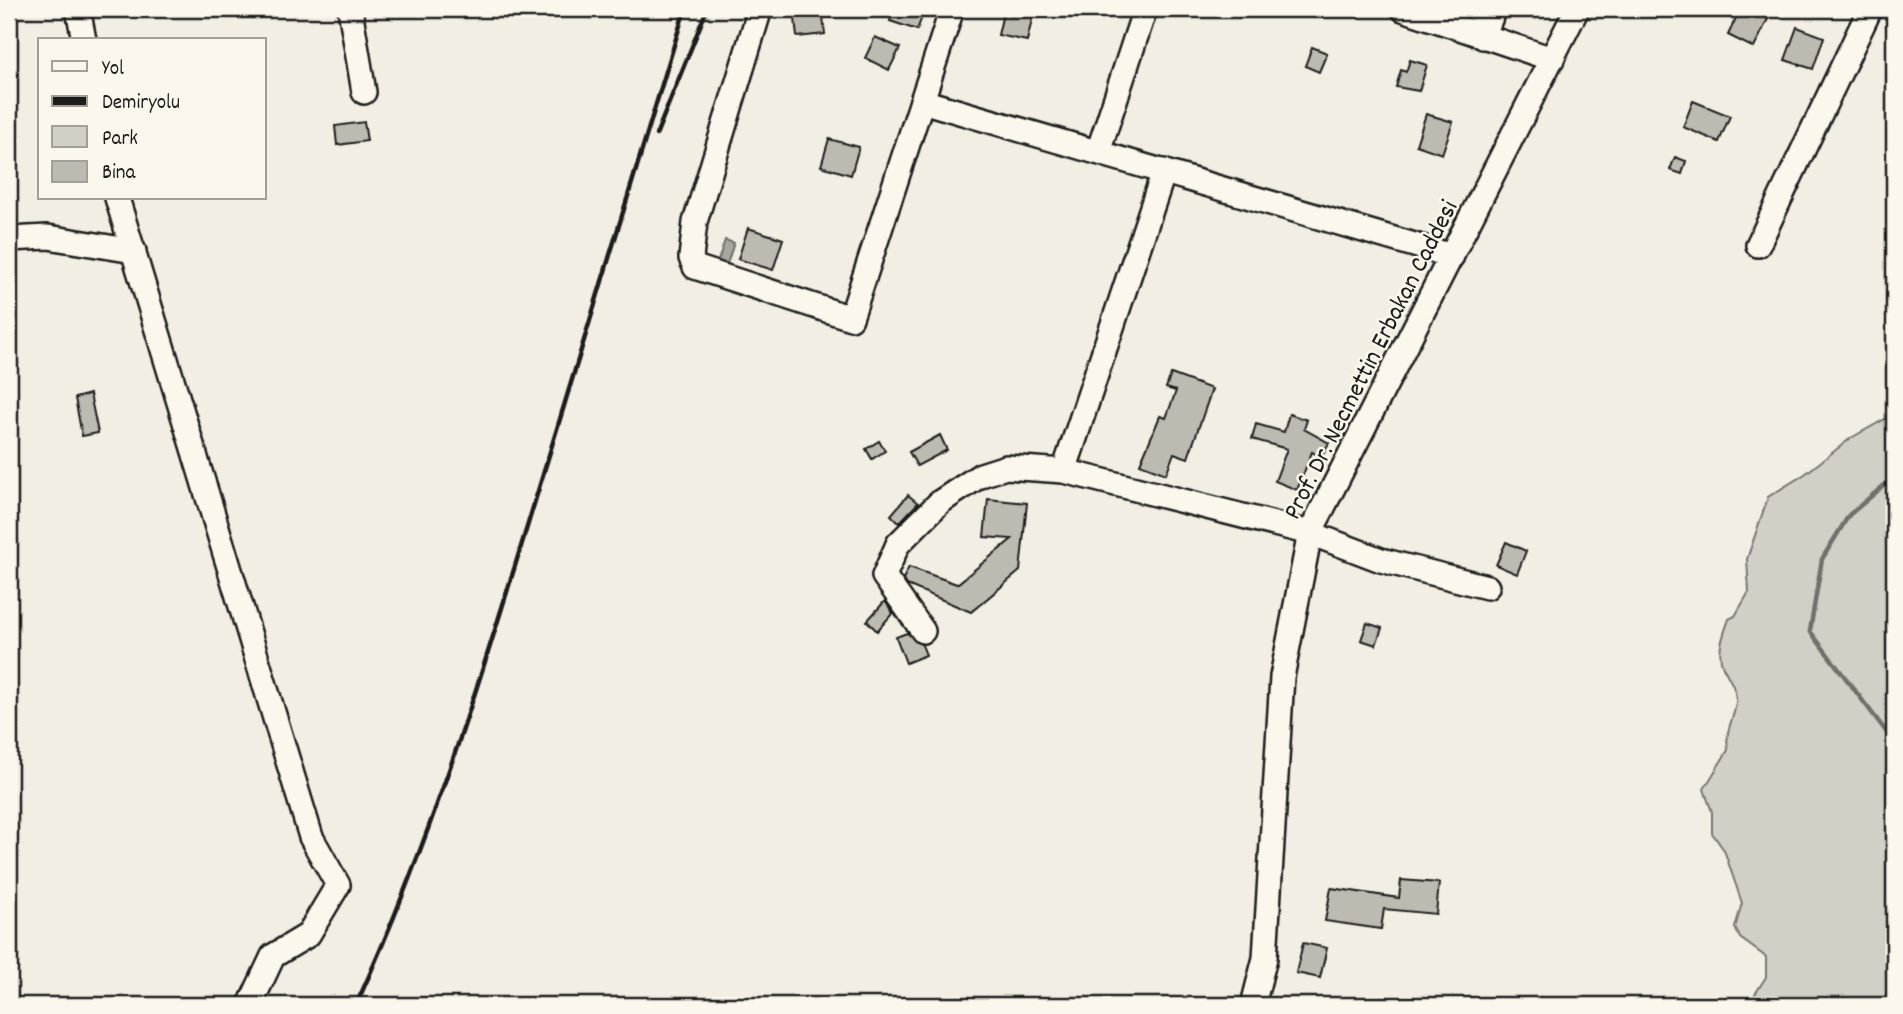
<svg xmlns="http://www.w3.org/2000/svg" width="1903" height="1014" font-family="Dekko,sans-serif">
<rect width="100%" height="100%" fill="#f2eee4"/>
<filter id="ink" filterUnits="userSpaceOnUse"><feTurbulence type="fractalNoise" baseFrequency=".0143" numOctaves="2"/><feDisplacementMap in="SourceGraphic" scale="14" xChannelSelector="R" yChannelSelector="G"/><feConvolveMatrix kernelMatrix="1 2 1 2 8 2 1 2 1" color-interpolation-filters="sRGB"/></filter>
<g filter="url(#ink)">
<path fill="#d2cfc6" stroke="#777671" stroke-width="2" d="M1894 414V1005H1820L1811 1002 1804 1005H1748L1766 977V957L1740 938 1735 928 1742 903 1724 850 1712 833V812L1704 789 1728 750C1725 728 1733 723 1736 703 1738 691 1728 677 1723 667 1716 651 1724 634 1729 619L1735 616 1749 592 1747 559 1768 497 1805 474 1851 438Z"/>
<path fill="#a9a6a0" stroke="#716f6b" stroke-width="2" d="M725 240 734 243 726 267 717 264Z"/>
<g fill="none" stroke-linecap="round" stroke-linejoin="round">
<path stroke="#716f6b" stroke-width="4.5" d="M1894 477 1849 515 1822 559 1810 631 1894 742"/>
</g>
<g fill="#bdbab1" stroke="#1c1c1c" stroke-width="2">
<path d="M794 9H822L825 34 797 37Z"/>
<path d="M894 9H925L917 30 890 21Z"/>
<path d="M1004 9 1034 11 1027 41 998 35Z"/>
<path d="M1740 9H1748L1768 19 1754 48 1728 35Z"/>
<path d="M1797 27 1824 37 1813 69 1785 60Z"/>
<path d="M875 37 900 48 889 70 865 58Z"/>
<path d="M1312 47 1327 53 1319 72 1305 66Z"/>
<path d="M1410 60 1427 65 1419 91 1396 87 1401 70 1406 72Z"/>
<path d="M1693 101 1730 116 1719 142 1683 127Z"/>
<path d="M1426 114 1453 122 1442 154 1416 145Z"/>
<path d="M364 122 367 141 337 145 335 126Z"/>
<path d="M829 139 859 147 851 175 821 166Z"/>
<path d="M1675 157 1686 161 1682 174 1670 170Z"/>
<path d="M748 228 783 239 773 270 738 259Z"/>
<path d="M1171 374 1212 389 1188 458 1174 453 1166 474 1140 464 1160 416 1166 418 1176 391 1166 388Z"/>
<path d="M90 394 98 433 82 436 75 398Z"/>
<path d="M1289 414 1307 420 1304 429 1329 443 1321 457 1312 452 1297 490 1275 481 1287 449 1252 439 1256 424 1284 432Z"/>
<path d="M940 435 947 450 917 466 909 452Z"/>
<path d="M879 441 885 451 872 459 866 449Z"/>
<path d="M908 495 918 503 899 523 891 515Z"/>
<path d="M988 499 1027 503 1020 571 971 612 907 585 903 579 909 567 957 584 1012 539 984 537Z"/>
<path d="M1506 542 1526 551 1517 574 1496 565Z"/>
<path d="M885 601 893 613 877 631 867 621Z"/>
<path d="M1367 623 1382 628 1376 645 1361 640Z"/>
<path d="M907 633 922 645 926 655 906 663 896 637Z"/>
<path d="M1401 880 1439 883 1436 914 1384 909 1381 929 1325 921 1331 888 1399 898Z"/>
<path d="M1303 943 1327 948 1320 978 1296 973Z"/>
</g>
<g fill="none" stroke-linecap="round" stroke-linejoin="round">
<g stroke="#1c1c1c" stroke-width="28">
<g id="minor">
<path d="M78 9 84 40"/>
<path d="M350 9 364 92"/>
<path d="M760 9 695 222 691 258 695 267 851 318 952 9"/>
<path d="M1403 9 1552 59"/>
<path d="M1476 9 1491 17 1483 37"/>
<path d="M922 101 1452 256"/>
<path d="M1098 152 1145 9"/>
<path d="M117 198 311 837 338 885 308 935 273 956 250 1005"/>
<path d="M9 239 48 237 134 251"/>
<path d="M1758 245 1870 9"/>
<path d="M1064 471 1164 171"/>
<path d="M923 631 884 576 898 544 940 502 981 475 1006 467 1064 471 1310 533 1381 560 1487 587"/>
<path d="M1253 1005 1265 958 1282 677 1310 533 1577 9"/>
</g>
</g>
<use href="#minor" stroke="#fbf7ec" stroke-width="23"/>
<g stroke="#1c1c1c" stroke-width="4.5">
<path d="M656 135 707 9"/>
<path d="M356 1005C432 839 485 665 538 491 587 330 636 169 685 9"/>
</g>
</g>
</g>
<g text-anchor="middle" stroke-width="5" stroke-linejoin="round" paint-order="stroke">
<g font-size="26" fill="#1c1c1c" stroke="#fbf7ec">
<text transform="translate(1369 359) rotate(-63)" y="9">Prof. Dr. Necmettin Erbakan Caddesi</text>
</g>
</g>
<rect width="1903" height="1014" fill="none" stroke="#fbf7ec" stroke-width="35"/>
<rect x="18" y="18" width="1868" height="979" fill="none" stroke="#1c1c1c" stroke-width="2.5" filter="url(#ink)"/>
<rect x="38" y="38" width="228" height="161" fill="#fbf7ec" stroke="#a29f99" stroke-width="2"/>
<rect x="52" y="61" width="35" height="10" fill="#fbf7ec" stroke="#a29f99" stroke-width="2"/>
<text x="102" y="74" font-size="21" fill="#1c1c1c">Yol</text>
<rect x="52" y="96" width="35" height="10" fill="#1c1c1c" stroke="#a29f99" stroke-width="2"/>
<text x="102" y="108" font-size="21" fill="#1c1c1c">Demiryolu</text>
<rect x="52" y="126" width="35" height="21" fill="#d2cfc6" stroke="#a29f99" stroke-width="2"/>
<text x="102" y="144" font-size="21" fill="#1c1c1c">Park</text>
<rect x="52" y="161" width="35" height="21" fill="#bdbab1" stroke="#a29f99" stroke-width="2"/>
<text x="102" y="178" font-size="21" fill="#1c1c1c">Bina</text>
</svg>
